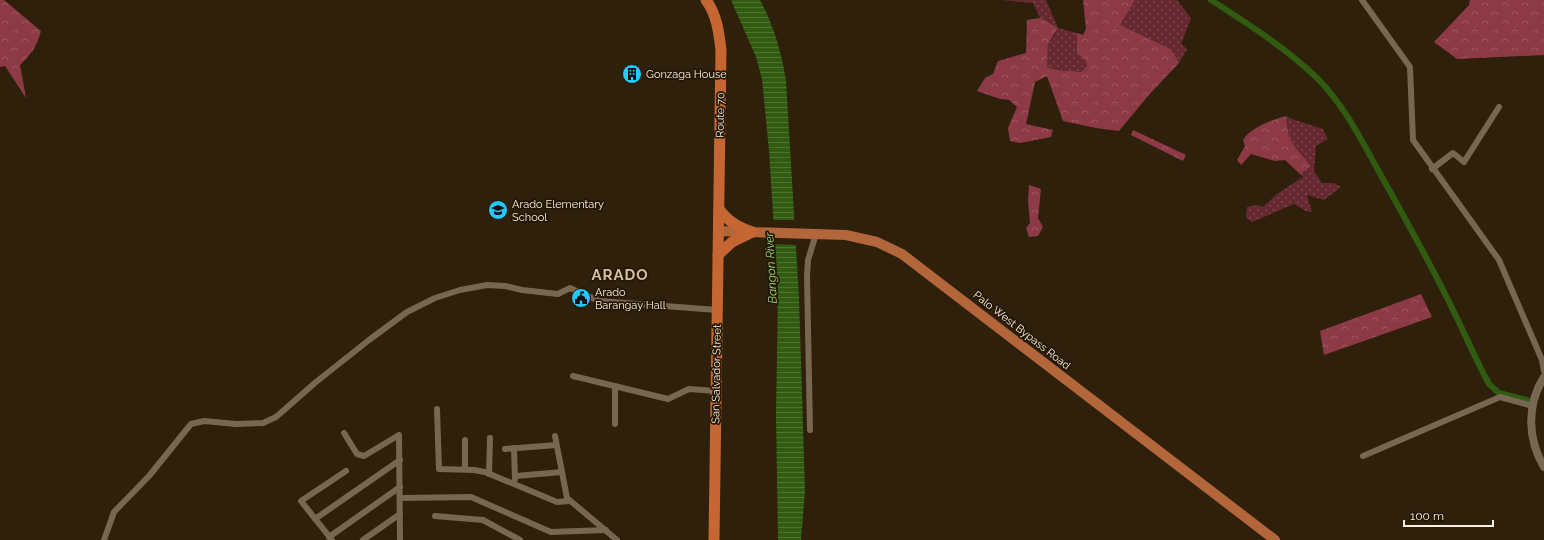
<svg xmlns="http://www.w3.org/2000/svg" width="1544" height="540" font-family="Raleway,sans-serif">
<defs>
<pattern id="grass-dots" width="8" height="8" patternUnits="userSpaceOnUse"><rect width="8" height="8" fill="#672931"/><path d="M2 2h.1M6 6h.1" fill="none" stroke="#7e484f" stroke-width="1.8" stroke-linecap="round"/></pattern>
<pattern id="forest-crowns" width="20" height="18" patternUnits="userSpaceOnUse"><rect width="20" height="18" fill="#8d3a46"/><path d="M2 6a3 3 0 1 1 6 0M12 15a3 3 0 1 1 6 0" fill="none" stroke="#9e5760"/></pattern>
<pattern id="water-rules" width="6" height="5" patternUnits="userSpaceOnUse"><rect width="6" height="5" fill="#305b11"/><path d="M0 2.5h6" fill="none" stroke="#4f7333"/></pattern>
</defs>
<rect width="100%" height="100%" fill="#2e200b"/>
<g fill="url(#grass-dots)">
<path d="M1001 0H1046L1058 28 1077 33V53L1086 61 1087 67 1081 72C1069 70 1058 72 1047 67L1048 44 1054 37 1058 28 1040 18 1033 3Z"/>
<path d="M1135 0H1177L1191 18 1181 44 1187 49 1179 63 1171 49 1120 25Z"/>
<path d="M1286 116 1292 119 1323 129 1328 139 1316 146 1314 171 1322 183H1334L1341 187 1324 200 1307 195 1312 212 1306 211 1294 204 1252 222 1246 218 1247 207 1257 205 1263 207 1277 194 1303 177 1300 174 1311 166C1295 144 1288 145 1286 116Z"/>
</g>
<g fill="url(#forest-crowns)">
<path d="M0 0H4L41 31C37 46 31 55 20 65L26 98 5 66 0 67Z"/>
<path d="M1083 0H1135L1120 25 1171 49 1179 63 1148 96 1119 131 1096 128 1063 121 1047 76 1035 82 1026 124 1053 130 1051 137 1020 143 1010 141 1008 128 1017 107 1009 100 1000 99 977 91 985 78 993 74 998 61 1026 53 1027 20 1040 18 1058 28 1048 44 1047 67C1058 72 1069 70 1081 72L1087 66 1086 61 1077 53V33L1083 35 1086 29Z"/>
<path d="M1470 0H1544V55L1457 59 1434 42 1469 5Z"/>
<path d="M1286 116C1288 145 1295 145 1311 166L1300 174 1285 160 1275 161 1251 154 1241 165 1237 160 1245 146 1243 140C1251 127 1272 120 1286 116Z"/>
<path d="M1133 130 1186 155 1183 161 1131 135Z"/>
<path d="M1029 185 1041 189 1038 218 1043 227 1038 236 1029 237 1026 228 1030 223 1028 201Z"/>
<path d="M1421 294 1432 317 1324 355 1320 331Z"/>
</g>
<path fill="url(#water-rules)" d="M731 0H760C774 26 781 51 786 80L799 297 805 491 801 540H778L776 416 778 291 769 151 762 79 756 57Z"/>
<path fill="#2e200b" d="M771 220H797L799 245 773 244Z"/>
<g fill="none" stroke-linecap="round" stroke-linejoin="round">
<path stroke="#305b11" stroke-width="6" d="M1211 0C1248 24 1286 48 1318 79 1343 104 1361 139 1378 170 1405 218 1432 266 1456 316 1467 339 1477 362 1489 384L1499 393 1527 400"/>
<g stroke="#786750" stroke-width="6">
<path d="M1362 0 1410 67 1413 140 1499 260 1542 360 1544 371"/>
<path d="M1432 169 1453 153 1464 162 1499 107"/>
<path d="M573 376 668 399 689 389 716 391"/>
<path d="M437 409 439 469 474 470 485 472 557 502 570 501"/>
<path d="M615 424V386"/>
<path d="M810 430 807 276 808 260 816 234"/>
<path d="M344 433 357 454 364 456 399 435 400 540"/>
<path d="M555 436 567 498 617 540"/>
<path d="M514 448 515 479"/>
<path d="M505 449 556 445"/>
<path d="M1363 456 1500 397 1533 406"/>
<path d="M465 469V440"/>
<path d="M489 474 490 438"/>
<path d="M516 476 562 472"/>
<path d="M400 498 471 497 551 532 606 530"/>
<path d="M435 516 483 520 520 540"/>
<path d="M315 519 400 460"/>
<path d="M329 537 400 487"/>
<path d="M104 540 114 512 149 476 191 424 204 421 236 424 263 423 276 417 316 382 369 340 407 312 435 298 460 290 487 285 505 286 522 290 558 294 570 288 599 301 717 310"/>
<path d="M332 540 301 501 346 471"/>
<path d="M363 540 400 514"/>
</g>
<path stroke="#786750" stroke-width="8" d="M1544 377C1526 405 1528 440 1544 467"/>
<path stroke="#b26639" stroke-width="10" d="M718 231 846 235 877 242 902 254 1275 540"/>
<g stroke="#c66632" stroke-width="11">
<path d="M706 0C717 15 719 33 721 50L714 540"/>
<path d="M719 209C728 221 737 227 752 232"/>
<path d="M718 255 732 242 752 232"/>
</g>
</g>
<defs>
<g id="building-disc" transform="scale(1)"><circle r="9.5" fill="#22c9fe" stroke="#241603"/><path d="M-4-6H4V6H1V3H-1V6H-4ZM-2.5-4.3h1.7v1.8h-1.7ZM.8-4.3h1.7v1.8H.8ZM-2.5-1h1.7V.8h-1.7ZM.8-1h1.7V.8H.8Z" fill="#111"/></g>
<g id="school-disc" transform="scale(1)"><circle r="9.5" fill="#22c9fe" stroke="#241603"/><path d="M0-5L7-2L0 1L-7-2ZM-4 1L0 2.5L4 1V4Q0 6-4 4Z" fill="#111"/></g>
<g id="civic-disc" transform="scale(1)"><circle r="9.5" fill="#22c9fe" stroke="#241603"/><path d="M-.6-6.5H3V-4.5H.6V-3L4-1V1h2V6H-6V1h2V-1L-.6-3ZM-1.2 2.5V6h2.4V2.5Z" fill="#111"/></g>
</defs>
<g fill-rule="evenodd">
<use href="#building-disc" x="632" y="74"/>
<use href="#school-disc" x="498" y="210"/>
<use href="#civic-disc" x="581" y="298"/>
</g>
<g text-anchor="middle" stroke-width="3.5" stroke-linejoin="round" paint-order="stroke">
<g font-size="11" fill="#f9efe2" stroke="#241603" text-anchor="start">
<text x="646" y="78">Gonzaga House</text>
<text x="512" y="208">Arado Elementary<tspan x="512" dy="13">School</tspan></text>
<text x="595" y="296">Arado<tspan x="595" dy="13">Barangay Hall</tspan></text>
</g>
<g font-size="11" fill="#f9efe2" stroke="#241603">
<text transform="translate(720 115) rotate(-89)" y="4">Route 70</text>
<text transform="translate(1022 330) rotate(38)" y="4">Palo West Bypass Road</text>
<text transform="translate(716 374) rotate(-89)" y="4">San Salvador Street</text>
</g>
<g font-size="12" font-style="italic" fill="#99d878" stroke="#241603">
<text transform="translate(771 268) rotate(-93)" y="4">Bangon River</text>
</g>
<g font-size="15" font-weight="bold" letter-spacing="1" fill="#d3c1a7" stroke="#241603">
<text x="620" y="280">ARADO</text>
</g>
</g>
<path d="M1404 520v6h89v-6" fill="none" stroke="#f9efe2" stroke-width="2"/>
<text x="1410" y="520" font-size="12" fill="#f9efe2" stroke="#241603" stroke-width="3" paint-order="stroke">100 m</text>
</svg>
